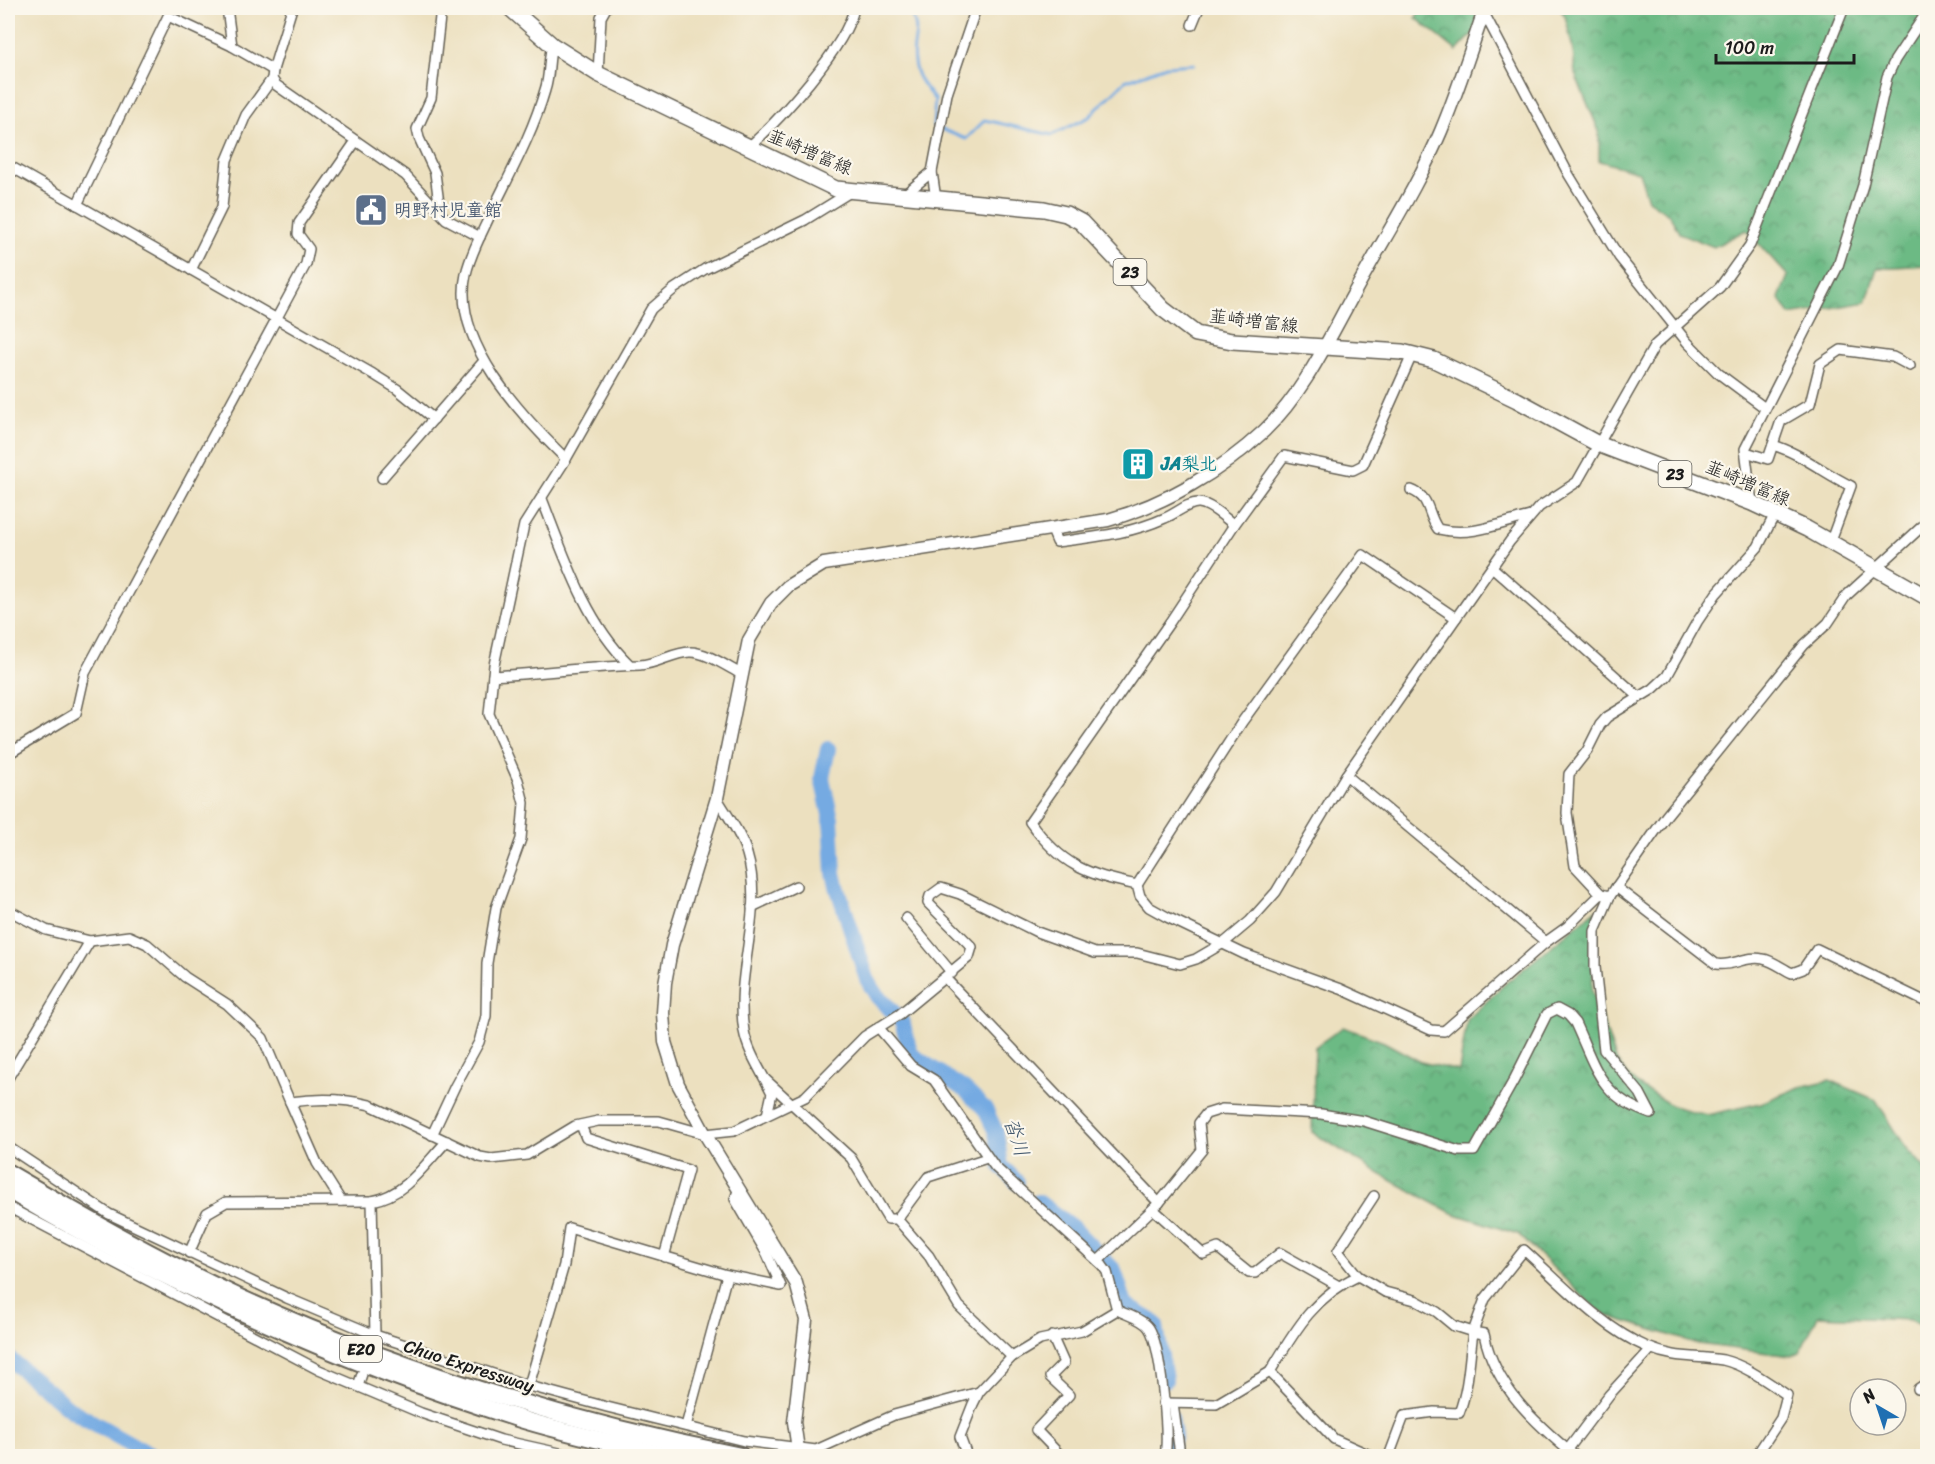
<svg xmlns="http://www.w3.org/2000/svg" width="1935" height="1464" font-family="Sriracha,'Klee One',sans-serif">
<defs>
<pattern id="forest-crowns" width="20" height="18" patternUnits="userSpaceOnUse" patternTransform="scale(1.5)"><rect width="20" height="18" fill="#6cba84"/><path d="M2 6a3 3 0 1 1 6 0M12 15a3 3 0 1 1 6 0" fill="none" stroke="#58966b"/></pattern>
</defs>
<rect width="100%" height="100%" fill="#fbf7ec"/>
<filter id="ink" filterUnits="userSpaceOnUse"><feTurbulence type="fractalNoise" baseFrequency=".0167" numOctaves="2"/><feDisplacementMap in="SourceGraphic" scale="12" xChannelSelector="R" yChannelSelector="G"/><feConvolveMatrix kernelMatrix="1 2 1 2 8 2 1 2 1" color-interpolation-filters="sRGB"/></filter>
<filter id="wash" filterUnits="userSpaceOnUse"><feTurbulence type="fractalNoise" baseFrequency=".008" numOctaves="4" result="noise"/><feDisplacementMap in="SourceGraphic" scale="24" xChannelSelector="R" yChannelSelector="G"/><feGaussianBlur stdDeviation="1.35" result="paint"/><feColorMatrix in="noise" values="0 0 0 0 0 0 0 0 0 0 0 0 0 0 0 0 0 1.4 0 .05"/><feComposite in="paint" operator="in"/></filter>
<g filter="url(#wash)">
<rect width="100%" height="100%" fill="#ece0bf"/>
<g fill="url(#forest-crowns)" stroke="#446b50" stroke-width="1.5">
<path d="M1420 8H1496L1457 51 1416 18Z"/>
<path d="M1559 8H1927V265L1877 268 1866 302 1790 315 1779 298 1788 276 1746 230 1714 247 1679 233 1670 215 1648 200 1639 172 1599 161V131L1575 74 1573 49 1565 16Z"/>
<path d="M1596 910 1592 991 1617 1062 1635 1083 1672 1106 1707 1115 1761 1103 1800 1087 1830 1080 1876 1100 1905 1146 1927 1170V1329L1911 1320 1818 1316 1800 1352 1791 1356 1698 1344 1611 1317 1593 1306 1518 1234 1452 1213 1378 1173 1312 1132 1315 1047 1343 1027 1384 1042 1421 1062 1459 1071 1467 1020 1506 983Z"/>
</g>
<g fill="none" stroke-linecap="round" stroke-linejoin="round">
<path stroke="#74aae2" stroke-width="3" d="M906 8C925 30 910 40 914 62 916 78 925 88 935 100L933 126 966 139 985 120 1052 135 1089 117 1125 81 1166 66 1194 64"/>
<g stroke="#74aae2" stroke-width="16">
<path d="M828 749 822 778 831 819 834 873 837 886 867 979 877 996 902 1021 910 1052 915 1057 965 1090 985 1109 996 1132 1001 1166 1017 1182"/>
<path d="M1038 1202 1073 1228 1114 1270 1125 1305 1152 1321 1156 1326 1165 1380"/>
<path d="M8 1358 71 1410 152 1456"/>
<path d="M1168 1456 1174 1437 1171 1418"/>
</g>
</g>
</g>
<g filter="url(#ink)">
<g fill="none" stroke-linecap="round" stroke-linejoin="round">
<g stroke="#656155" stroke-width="12">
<g id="minor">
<path d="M227 8 232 46 273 70"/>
<path d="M292 8 273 70 272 79 276 85 405 175 446 219 480 237"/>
<path d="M1483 11 1569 175 1619 257 1687 342 1718 373 1765 408"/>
<path d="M1192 25 1199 8"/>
<path d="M552 45C548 60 550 76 545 90 533 132 511 172 492 211 483 231 471 252 466 274 451 342 522 416 566 459"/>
<path d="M598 74 601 17 606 8"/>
<path d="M749 147C779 120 847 46 854 8"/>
<path d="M8 165 373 374 397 389 434 419"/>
<path d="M904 195 932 172"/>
<path d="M936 199 932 172 947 94 976 8"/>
<path d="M77 205 168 16 232 46"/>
<path d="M440 211 435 173 419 138 417 129 431 98 441 8"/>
<path d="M191 270 222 207 227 160 246 115 272 79"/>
<path d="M1773 445C1802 454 1824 473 1851 486L1830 543"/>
<path d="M1746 452 1768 459 1781 421 1810 404 1820 364 1841 350 1893 357 1910 366"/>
<path d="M382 478 484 361"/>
<path d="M1411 490C1431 497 1427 515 1438 529 1471 537 1498 524 1530 516"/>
<path d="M542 499C564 555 585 621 629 664"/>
<path d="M1752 503 1745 449 1838 266 1863 185 1887 77 1895 60 1928 10"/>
<path d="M1234 525 1284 456 1353 470 1363 465 1412 355"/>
<path d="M1052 530 1057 542C1095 537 1130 534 1165 518 1175 514 1189 502 1199 503 1211 504 1225 518 1234 525L1170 622 1030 822C1062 866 1086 874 1137 885L1140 896 1149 907 1167 917 1244 954 1341 989 1431 1030 1444 1031 1546 942"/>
<path d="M1492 567 1639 697"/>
<path d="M493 676C542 673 592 667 640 665 657 664 674 652 690 652 706 652 726 666 741 674"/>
<path d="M8 754 76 713 85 673 306 264 309 249 298 234 299 223 356 141"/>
<path d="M1346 775 1546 942 1567 927 1601 894 1610 896 1666 816 1804 645 1828 623 1846 596 1928 521"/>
<path d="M717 798C727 815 742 835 747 854 765 913 734 972 744 1031 748 1053 763 1074 772 1093L767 1115"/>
<path d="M1137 885 1242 722 1363 555 1456 618"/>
<path d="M1616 887 1716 964C1732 967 1747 955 1763 959 1772 960 1783 969 1792 973L1803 969 1817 949 1928 1003"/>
<path d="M1601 894 1575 866 1567 813 1569 774 1587 751 1600 725 1607 717 1653 689 1667 676 1697 622 1716 594 1758 547 1775 514"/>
<path d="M752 907 796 886"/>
<path d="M8 910 46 930 90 941 129 936 147 944 185 977 227 1004 263 1038 290 1102C318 1098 343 1098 370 1105L480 1157 491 1159 527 1155 575 1126 598 1121H659L705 1134 734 1131 805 1097 865 1036 900 1014 969 957 972 947 928 903 930 896 941 888 960 894 1037 932 1095 953H1137L1180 964 1196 959 1225 942 1250 921 1276 892 1346 775 1510 541 1539 507 1577 482 1655 345 1720 287 1750 245 1844 8"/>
<path d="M906 918 952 973"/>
<path d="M946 979 1159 1203"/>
<path d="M878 1027 911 1066 934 1080 995 1167 1102 1265 1107 1272 1117 1310C1127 1315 1143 1319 1149 1328 1161 1346 1169 1435 1165 1456"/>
<path d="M8 1078 90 941"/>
<path d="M766 1080 851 1158 888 1219H897L929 1256 959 1306 1012 1357"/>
<path d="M290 1102 317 1163 341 1201"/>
<path d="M581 1125 586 1138 688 1170 664 1257"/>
<path d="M432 1135 455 1086 479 1042 486 1016 487 963 496 908 521 839 524 803 518 780 489 714 494 665 524 525 566 459 651 309 674 289 705 269 805 220 852 191"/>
<path d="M8 1147 109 1214 287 1298 375 1335 533 1387 607 1407 744 1441 816 1450 894 1415 979 1392"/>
<path d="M8 1207 319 1370 421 1413 501 1440 573 1456"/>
<path d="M1153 1209 1203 1254 1218 1248 1249 1273H1255L1280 1253 1337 1285"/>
<path d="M897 1219 928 1177 987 1158"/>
<path d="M189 1253 207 1213 226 1202 372 1201"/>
<path d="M1098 1261 1159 1203 1202 1150 1199 1123 1206 1114 1222 1109 1321 1114 1364 1121 1459 1151H1474L1514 1080 1547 1014 1557 1009 1568 1015 1575 1023C1596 1068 1600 1097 1651 1114L1640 1093 1604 1050 1595 967V931L1610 896"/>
<path d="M1358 1276 1338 1251 1374 1196"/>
<path d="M1052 1336 1064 1363 1050 1377 1069 1395 1036 1430 1061 1456"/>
<path d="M373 1345 375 1335 372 1201C406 1195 424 1165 447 1141"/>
<path d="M1270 1372C1294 1332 1314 1296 1358 1276L1385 1292 1415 1300 1437 1312 1454 1326 1473 1332C1469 1360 1469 1387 1459 1413L1434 1412 1404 1416 1389 1456"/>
<path d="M529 1385 564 1265 569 1228 727 1275 781 1286 767 1254 735 1199 739 1188"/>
<path d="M358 1386 362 1374"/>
<path d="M1918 1389 1928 1382"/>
<path d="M1163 1403 1216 1404 1270 1372 1334 1439 1372 1456"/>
<path d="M1173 1404 1180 1454 1183 1456"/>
<path d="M686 1426 727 1275"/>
<path d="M967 1456 960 1437 973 1404 979 1392 1012 1357 1040 1340 1082 1331 1117 1310"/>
<path d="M1563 1456 1609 1395 1651 1349"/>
<path d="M1575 1456C1535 1423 1495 1387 1484 1334L1473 1332 1485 1299 1524 1250C1560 1282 1603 1329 1647 1347 1678 1360 1694 1355 1723 1360 1745 1365 1769 1383 1787 1395L1781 1418 1756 1456"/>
</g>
</g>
<g stroke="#656155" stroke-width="15">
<path id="tertiary" d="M799 1456 794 1422 806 1320 796 1283 705 1134 678 1084 665 1042 663 1013 665 983 672 945 717 798 749 640 771 603 788 586 824 564 1108 520C1165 504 1220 472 1264 431 1303 394 1327 342 1353 295 1382 241 1417 188 1441 131 1458 91 1471 49 1485 8"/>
</g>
<g stroke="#656155" stroke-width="18">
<path id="primary" d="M510 8 552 45 598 74 836 189 1044 209 1066 214 1081 222 1163 309 1196 334 1232 341 1402 352 1434 360 1517 400 1598 444 1752 503 1807 529 1928 598"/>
</g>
<g stroke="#656155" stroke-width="20">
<g id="motorway">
<path d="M8 1173C83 1217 160 1261 240 1298 402 1372 567 1422 741 1456"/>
<path d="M8 1190C168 1284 336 1361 514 1417 565 1433 617 1444 668 1456"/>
</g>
</g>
<use href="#minor" stroke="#fff" stroke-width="9"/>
<use href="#tertiary" stroke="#fff" stroke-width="12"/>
<use href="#primary" stroke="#fff" stroke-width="15"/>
<use href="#motorway" stroke="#fff" stroke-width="16"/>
</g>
</g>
<defs>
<g id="civic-square" transform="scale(1.725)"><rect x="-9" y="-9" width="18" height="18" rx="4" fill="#5c6f8a" stroke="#fbf7ec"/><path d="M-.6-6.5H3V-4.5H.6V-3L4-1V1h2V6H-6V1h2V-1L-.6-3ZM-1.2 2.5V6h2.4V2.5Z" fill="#fff"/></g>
<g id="building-square" transform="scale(1.725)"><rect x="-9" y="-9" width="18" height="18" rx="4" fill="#0f9aa8" stroke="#fbf7ec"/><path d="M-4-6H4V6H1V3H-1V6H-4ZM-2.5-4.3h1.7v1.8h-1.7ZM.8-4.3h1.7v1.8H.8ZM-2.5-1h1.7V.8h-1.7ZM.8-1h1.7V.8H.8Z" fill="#fff"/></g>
</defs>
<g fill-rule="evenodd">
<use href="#civic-square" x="371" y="210"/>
<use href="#building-square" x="1138" y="464"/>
</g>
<g text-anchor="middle" stroke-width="4.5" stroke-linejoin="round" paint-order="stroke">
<g fill="#fbf7ec" stroke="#5f5e5a" stroke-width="1.5">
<rect x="1113.5" y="259" width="33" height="26" rx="4.5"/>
<rect x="1658.5" y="461" width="33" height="26" rx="4.5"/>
<rect x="340" y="1336" width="42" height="26" rx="4.5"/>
</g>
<g font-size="16" font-weight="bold" fill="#1c1c1c">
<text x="1130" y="278">23</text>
<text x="1675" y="480">23</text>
<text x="361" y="1355">E20</text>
</g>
<g font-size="18" fill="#1c1c1c" stroke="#fbf7ec">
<text transform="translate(810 152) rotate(23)" y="6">韮崎増富線</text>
<text transform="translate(1254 321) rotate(7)" y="6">韮崎増富線</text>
<text transform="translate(1748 483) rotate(23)" y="6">韮崎増富線</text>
<text transform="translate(469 1366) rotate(18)" y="6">Chuo Expressway</text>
</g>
<g font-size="18" font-weight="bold" fill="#4e5e75" stroke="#fbf7ec" text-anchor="start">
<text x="394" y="216">明野村児童館</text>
</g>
<g font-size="18" font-weight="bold" fill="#0d838f" stroke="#fbf7ec" text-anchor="start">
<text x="1161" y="470">JA梨北</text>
</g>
<g font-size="20" font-style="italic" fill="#3f556b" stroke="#fbf7ec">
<text transform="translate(1017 1137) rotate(72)" y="7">沓川</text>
</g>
</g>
<rect width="1935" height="1464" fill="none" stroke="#fbf7ec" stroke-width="30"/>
<g transform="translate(1878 1407) rotate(321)"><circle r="28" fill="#fbf7ec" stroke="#a29f99" stroke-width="1.5"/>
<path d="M0-4.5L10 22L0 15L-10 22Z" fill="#1f6fb2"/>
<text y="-9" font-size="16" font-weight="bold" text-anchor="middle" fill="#1c1c1c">N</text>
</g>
<path d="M1716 54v9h138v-9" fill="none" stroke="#1c1c1c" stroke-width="3"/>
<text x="1725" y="54" font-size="18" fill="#1c1c1c" stroke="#fbf7ec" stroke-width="4.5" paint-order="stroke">100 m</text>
</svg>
